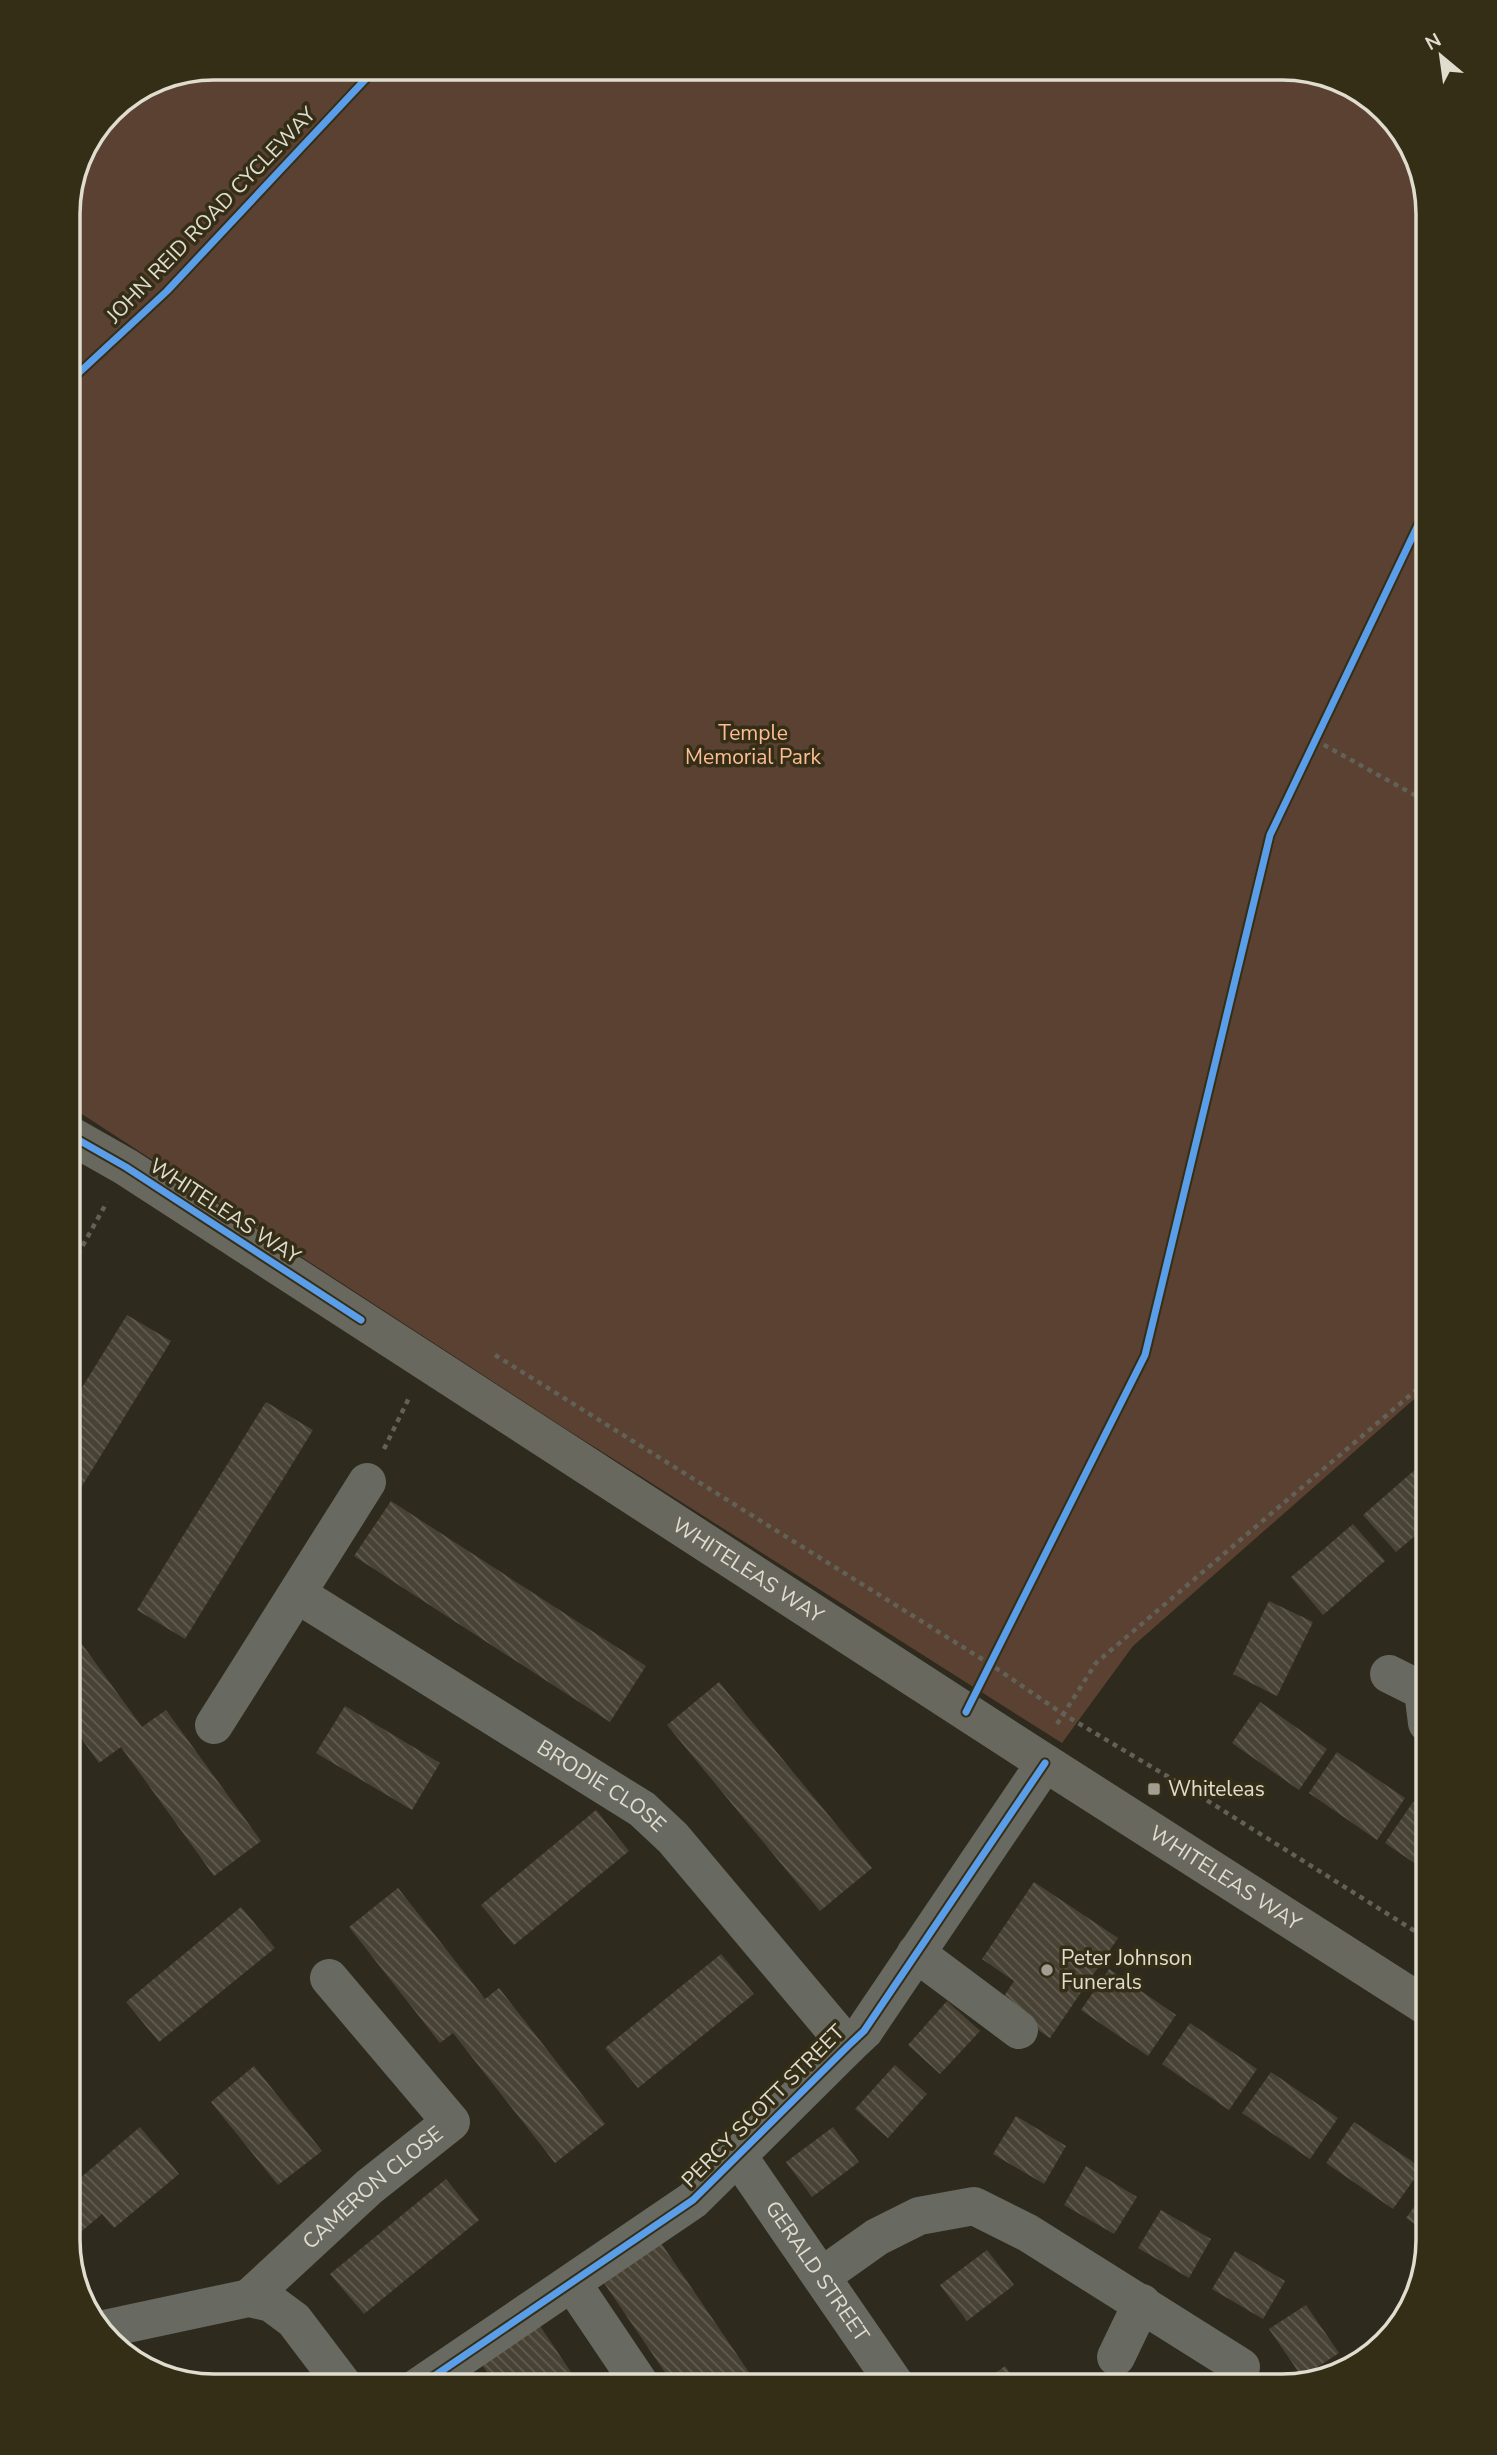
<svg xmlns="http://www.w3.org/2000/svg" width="1497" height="2455" font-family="'Nunito Sans',sans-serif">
<defs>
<pattern id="building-back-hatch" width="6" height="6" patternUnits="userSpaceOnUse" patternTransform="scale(1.75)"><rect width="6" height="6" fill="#484235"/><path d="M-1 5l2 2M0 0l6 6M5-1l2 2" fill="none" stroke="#625d51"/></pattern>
</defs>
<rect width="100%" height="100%" fill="#2e2a1d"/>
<path fill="#5b4131" d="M214 68 1293 69 1364 93 1414 150 1429 214V1386L1133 1646 1062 1743 566 1429 68 1105 69 205 80 158 111 111 159 79Z"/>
<g fill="url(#building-back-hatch)">
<path d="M127 1315 171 1341 68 1509V1410Z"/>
<path d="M266 1402 313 1430 185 1639 137 1610Z"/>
<path d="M1425 1461 1429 1465V1524L1396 1552 1363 1515Z"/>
<path d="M391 1501 646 1666 610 1722 354 1556Z"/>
<path d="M1353 1524 1385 1561 1323 1615 1291 1577Z"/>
<path d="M1269 1601 1313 1622 1277 1696 1233 1674Z"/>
<path d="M76 1636 142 1727 166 1710 261 1841 214 1876 121 1747 99 1763 68 1720V1642Z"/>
<path d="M719 1682 872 1868 820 1911 667 1725Z"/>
<path d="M1260 1702 1327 1749 1299 1790 1232 1743Z"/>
<path d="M345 1706 440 1763 412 1810 316 1753Z"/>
<path d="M1337 1752 1405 1798 1377 1840 1309 1793Z"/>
<path d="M1413 1802 1429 1813V1873L1385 1843Z"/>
<path d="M596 1810 629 1851 514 1945 481 1905Z"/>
<path d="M1034 1882 1118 1938 1050 2038 999 2004 1014 1981 982 1959Z"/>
<path d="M398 1888 485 1999 499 1988 605 2124 555 2163 453 2033 440 2043 349 1927Z"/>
<path d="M241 1907 275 1948 159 2042 126 2002Z"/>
<path d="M721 1954 754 1994 638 2088 605 2048Z"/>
<path d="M1109 1969 1176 2015 1148 2056 1081 2010Z"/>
<path d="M947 2001 980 2031 940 2074 908 2045Z"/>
<path d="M1190 2023 1257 2069 1229 2110 1162 2064Z"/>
<path d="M895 2065 927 2094 888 2138 855 2109Z"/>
<path d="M254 2066 322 2151 278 2185 211 2102Z"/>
<path d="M1271 2072 1338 2118 1310 2159 1242 2113Z"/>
<path d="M1016 2116 1066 2146 1044 2184 993 2154Z"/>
<path d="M1354 2122 1422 2168 1393 2209 1326 2163Z"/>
<path d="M140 2127 179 2174 114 2228 102 2214 69 2242 68 2166 79 2179Z"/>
<path d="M833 2127 859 2162 812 2197 786 2162Z"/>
<path d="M1086 2166 1137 2197 1114 2234 1064 2205Z"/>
<path d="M446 2179 479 2220 364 2314 330 2274Z"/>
<path d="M1429 2186V2234L1406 2218Z"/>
<path d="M1161 2210 1211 2239 1189 2278 1138 2248Z"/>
<path d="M661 2243 759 2387H675L604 2283Z"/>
<path d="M987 2250 1014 2285 967 2321 940 2285Z"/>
<path d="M1235 2251 1285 2281 1263 2319 1212 2289Z"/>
<path d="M1306 2305 1339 2353 1302 2377 1269 2329Z"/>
<path d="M540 2326 581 2387H497L482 2365Z"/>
<path d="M1354 2361 1356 2364 1347 2372 1333 2375Z"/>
<path d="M1005 2366 1020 2387H976Z"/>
</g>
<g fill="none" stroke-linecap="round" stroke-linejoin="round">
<g stroke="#616158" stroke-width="4.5" stroke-dasharray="5 5" stroke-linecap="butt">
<path d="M1315 740 1429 803"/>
<path d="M68 1088 78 1094"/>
<path d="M68 1272 107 1202"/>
<path d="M495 1355 990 1664 1063 1714 1192 1791 1429 1940"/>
<path d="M384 1449 409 1398"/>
<path d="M1057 1724 1096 1663 1429 1379"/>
</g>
<g stroke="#686961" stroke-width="38">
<path id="s1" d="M297 1594 642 1809 673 1838 848 2046"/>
<path d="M1389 1674 1423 1691 1427 1723"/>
<path d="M214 1725 367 1482"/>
<path d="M916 1953 1019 2030"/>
<path id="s2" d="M738 2156 897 2387"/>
<path d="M822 2276 877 2237 919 2216 974 2206 1028 2233 1241 2367"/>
<path d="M572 2283 642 2387"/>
<path id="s3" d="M249 2298 369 2187 451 2122 329 1978"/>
<path d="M104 2329 249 2298 271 2303 294 2320 344 2386"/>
<path d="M1116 2357 1142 2303"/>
<path d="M418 2387 693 2200 848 2046 864 2031 1045 1763"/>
</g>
<path stroke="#69685e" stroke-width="38" id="s4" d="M68 1134 126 1167 1036 1757 1429 2008"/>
<g stroke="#342e17" stroke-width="11">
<g id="cycleway">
<path d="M69 382 167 291 376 68"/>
<path d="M68 1134 126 1167 361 1320"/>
<path d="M966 1712 1145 1355 1270 835 1429 502"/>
<path d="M418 2387 693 2200 848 2046 864 2031 1045 1763"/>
</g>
</g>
<use href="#cycleway" stroke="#5a9eea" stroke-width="7"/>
</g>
<g fill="#a29e91" stroke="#342e17" stroke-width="2.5">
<rect x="1147" y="1782" width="14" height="14" rx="3.5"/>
<circle cx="1047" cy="1970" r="7"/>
</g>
<g text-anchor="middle" stroke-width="7" stroke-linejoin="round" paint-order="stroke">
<g font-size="21" fill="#e0ddcf" stroke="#342e17">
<text transform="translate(211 215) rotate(-46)" y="7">JOHN REID ROAD CYCLEWAY</text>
<text transform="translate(225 1211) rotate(33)" y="7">WHITELEAS WAY</text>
<text dy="7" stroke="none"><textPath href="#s4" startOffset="808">WHITELEAS WAY</textPath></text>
<text dy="7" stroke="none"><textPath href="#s1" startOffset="360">BRODIE CLOSE</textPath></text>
<text dy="7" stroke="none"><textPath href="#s4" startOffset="1376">WHITELEAS WAY</textPath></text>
<text transform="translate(763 2106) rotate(-45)" y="7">PERCY SCOTT STREET</text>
<text dy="7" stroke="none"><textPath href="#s3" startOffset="166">CAMERON CLOSE</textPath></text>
<text dy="7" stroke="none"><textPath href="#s2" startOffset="140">GERALD STREET</textPath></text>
</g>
<g font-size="21" fill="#febc94" stroke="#342e17">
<text x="753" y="740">Temple<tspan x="753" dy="24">Memorial Park</tspan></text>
</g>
<g font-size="21" fill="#e0ddcf" stroke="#342e17" text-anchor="start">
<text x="1168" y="1796">Whiteleas</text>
<text x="1061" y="1965">Peter Johnson<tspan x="1061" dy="24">Funerals</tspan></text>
</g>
</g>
<path d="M0 0H1497V2455H0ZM214 80H1282A134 134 0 0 1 1416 214V2240A134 134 0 0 1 1282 2374H214A134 134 0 0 1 80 2240V214A134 134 0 0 1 214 80Z" fill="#342e17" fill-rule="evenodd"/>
<path fill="none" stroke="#e0ddcf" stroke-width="3.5" d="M214 80H1282A134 134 0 0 1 1416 214V2240A134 134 0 0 1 1282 2374H214A134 134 0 0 1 80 2240V214A134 134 0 0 1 214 80Z"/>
<g transform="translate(1441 56) rotate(331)" stroke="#342e17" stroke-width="5" paint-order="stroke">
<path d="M0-5L12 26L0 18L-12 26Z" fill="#e0ddcf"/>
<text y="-10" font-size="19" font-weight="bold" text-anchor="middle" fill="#e0ddcf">N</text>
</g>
</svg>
